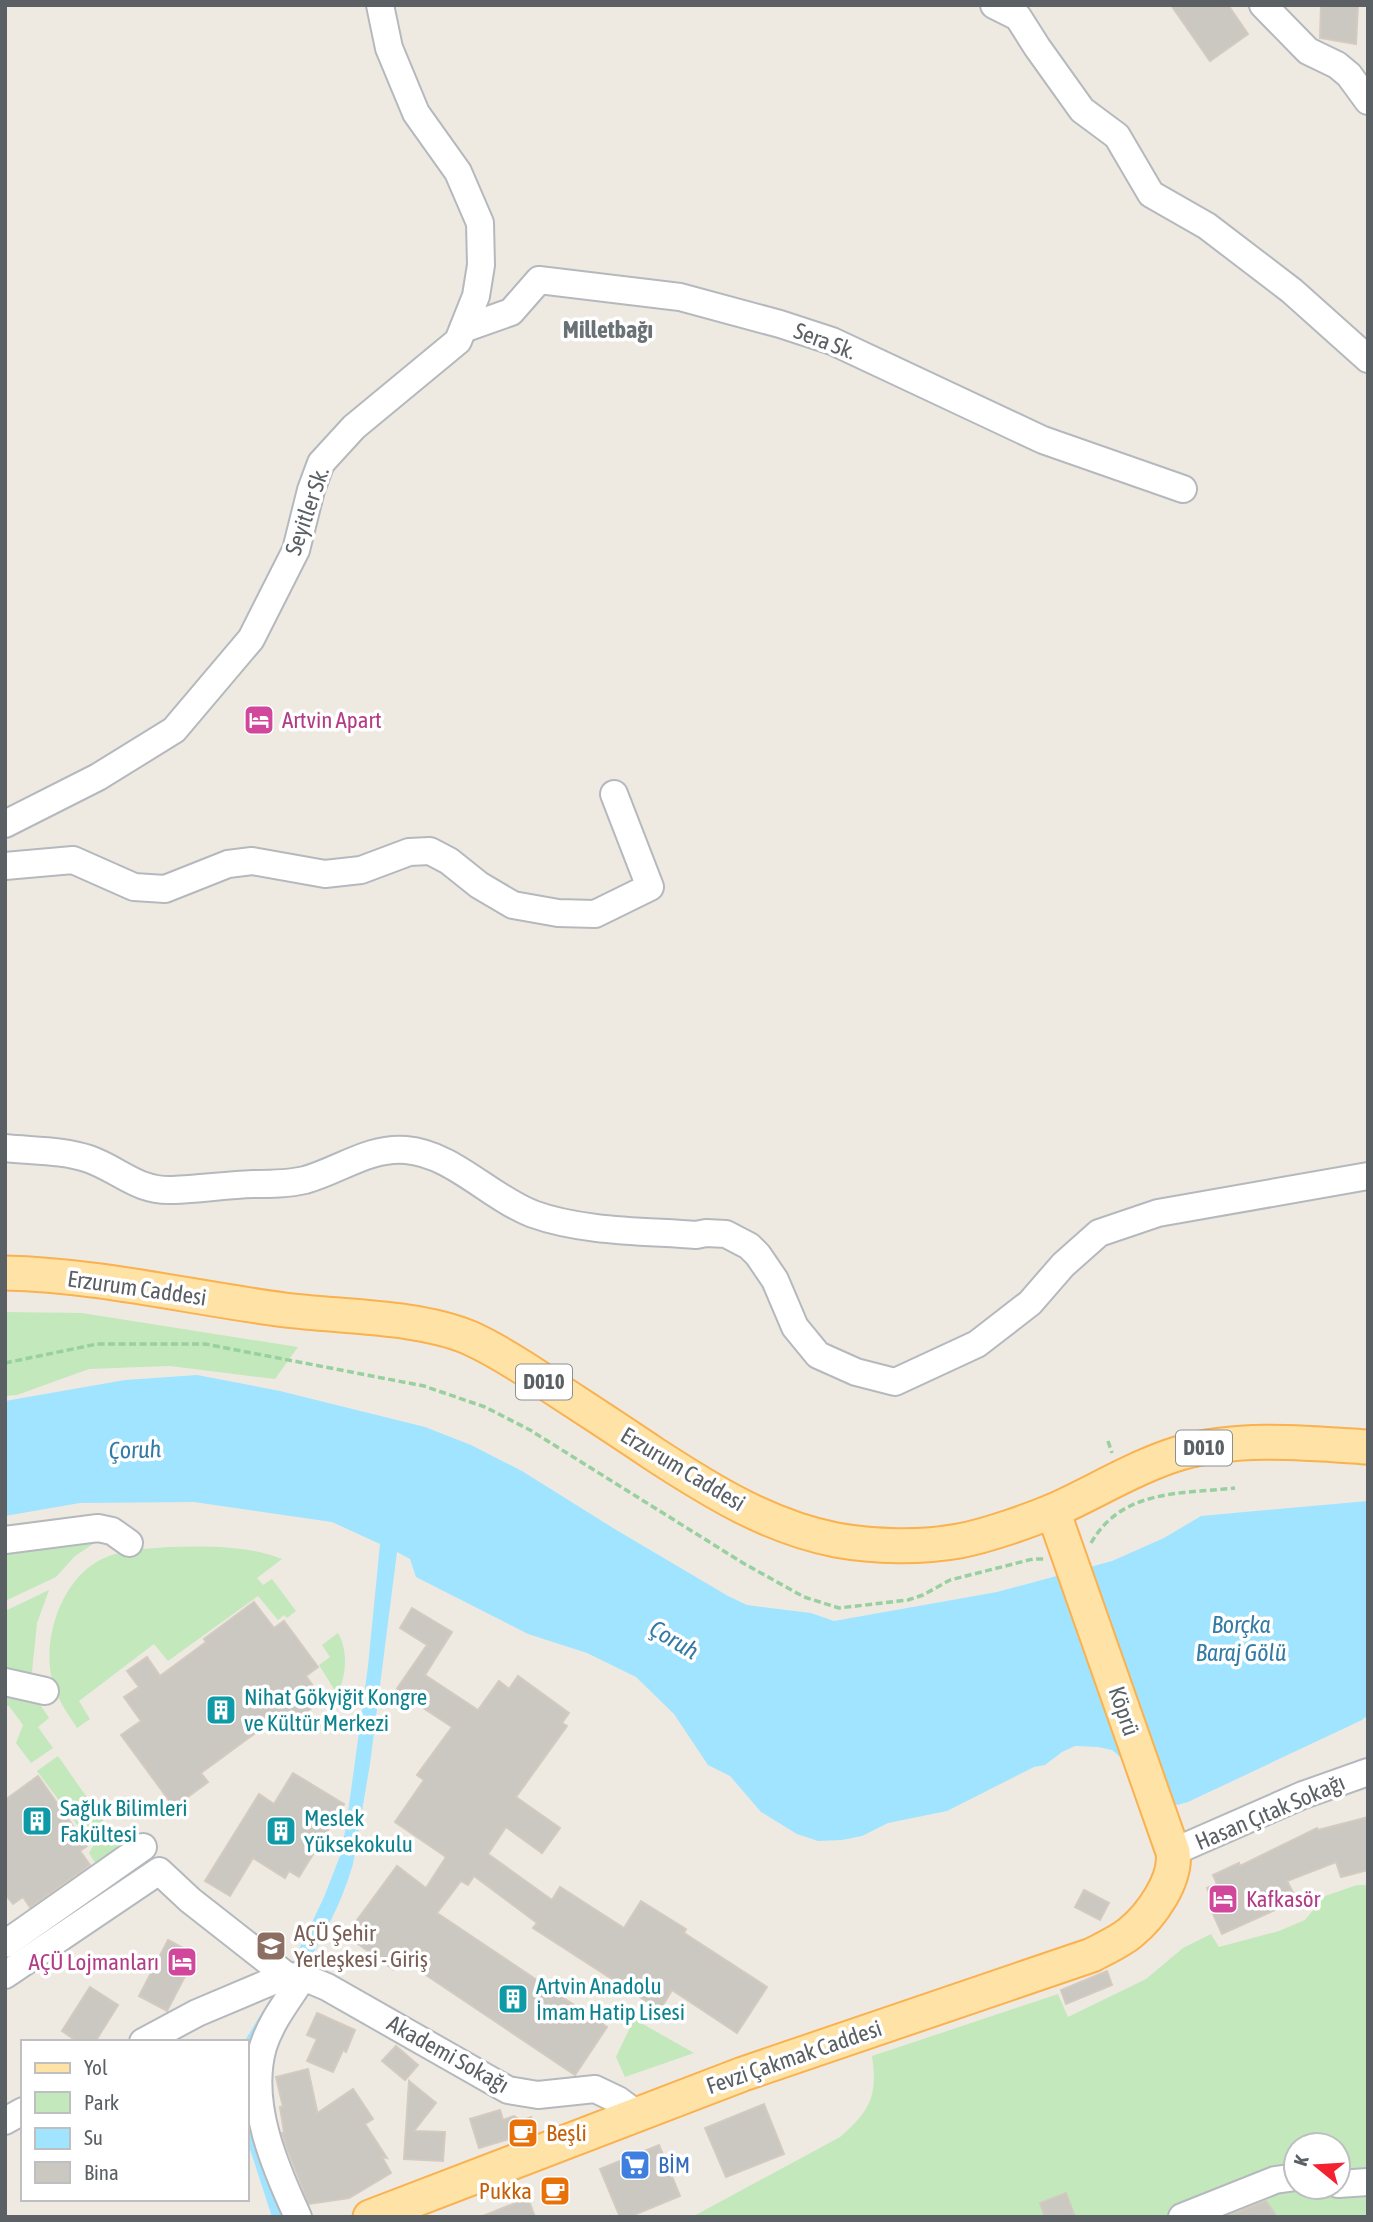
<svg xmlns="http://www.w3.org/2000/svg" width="1373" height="2222" font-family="'Asap Condensed',sans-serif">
<rect width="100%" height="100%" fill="#eeeae2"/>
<g fill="#c3e8bc" fill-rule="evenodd">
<path d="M5 1312 82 1313 298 1347 275 1379 170 1366 89 1369 17 1395 5 1396Z"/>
<path d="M99 1540 75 1556 56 1577 5 1601V1549Z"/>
<path d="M168 1547C206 1546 246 1545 282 1559L257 1578 263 1585 272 1579 296 1611 287 1618 284 1615 278 1620 258 1596 168 1661 154 1644 79 1701 90 1719 77 1728C67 1713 56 1697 52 1680 42 1637 62 1577 104 1558 124 1549 147 1549 168 1547Z"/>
<path d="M49 1590 37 1623 32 1672 30 1676 5 1673V1611Z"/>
<path d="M338 1633C348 1650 347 1676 337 1694L319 1665 330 1657 322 1645Z"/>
<path d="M5 1692 37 1700 49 1718 38 1727 53 1748 31 1763 16 1743 23 1725 9 1706 5 1705Z"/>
<path d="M58 1756 125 1852 99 1869 89 1853 93 1846 37 1771Z"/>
<path d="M1357 1885H1368V2217H692L840 2137C870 2111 878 2096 872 2056L1058 1994 1068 2017 1146 1979 1183 1948 1211 1934 1219 1947 1279 1931 1305 1920 1325 1896ZM1296 2145H1338V2187H1296Z"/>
<path d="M634 2019 694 2053 625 2077 616 2057Z"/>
</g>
<path fill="#a1e4ff" d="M197 1375 280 1391 425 1427 471 1445 522 1471 613 1528 728 1596 747 1605 811 1613 834 1621 997 1592 1112 1561 1164 1538 1201 1516 1368 1501V1715L1362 1720 1188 1802 1177 1805 1112 1750 1098 1747 1075 1746 1062 1752 1045 1765 1034 1767 947 1811 888 1823 862 1836 842 1840 818 1841 797 1834 761 1812 730 1776 708 1765 674 1714 636 1677 587 1653 528 1634 416 1577 410 1559 397 1552 370 1764 353 1864C334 1931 289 1990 253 2050L287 2217H272L247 2140V2042H244L294 1960 324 1897 340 1856 346 1827 368 1666 380 1544 332 1522 194 1502 80 1503 5 1516V1401L125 1380Z"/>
<g fill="#cbc7c1" stroke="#d3cac0" stroke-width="2">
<path d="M1171 5H1228L1248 34 1210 61Z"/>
<path d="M1321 5H1358L1356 44 1320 38Z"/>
<path d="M254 1602 274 1628 284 1621 318 1667 306 1676 323 1700 277 1733 269 1723 201 1773 208 1782 174 1807 121 1735 141 1721 124 1697 139 1687 127 1671 147 1657 160 1676 206 1642 204 1639Z"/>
<path d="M412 1608 452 1632 425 1675 478 1710 499 1681 509 1689 518 1676 569 1713 562 1723 567 1726 516 1797 560 1828 542 1853 506 1827 488 1854 552 1900 560 1887 624 1928 641 1901 686 1929 684 1933 767 1987 737 2033 672 1990 660 2010 533 1928 537 1923 474 1876 468 1885 461 1881 437 1913 607 2027 575 2075 402 1959 394 1970 346 1935 397 1866 426 1888 446 1857 395 1822 424 1780 417 1775 452 1727 396 1690 427 1645 400 1628Z"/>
<path d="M293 1773 344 1804 299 1877 289 1871 285 1878 253 1858 230 1896 205 1881 259 1794 274 1804Z"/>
<path d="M38 1776 87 1846 80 1851 90 1865 30 1907 23 1897 13 1904 5 1894V1800Z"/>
<path d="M1368 1817V1870L1341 1877 1336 1862 1287 1881 1297 1900 1222 1934 1210 1907 1215 1905 1207 1888 1217 1884 1213 1875 1239 1863 1240 1866 1317 1828 1318 1830Z"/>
<path d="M1084 1890 1109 1903 1100 1920 1075 1907Z"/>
<path d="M168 1940 196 1955 167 2011 139 1996Z"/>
<path d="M1107 1971 1112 1985 1066 2004 1061 1990Z"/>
<path d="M90 1987 118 2005 95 2042H78L62 2031Z"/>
<path d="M317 2013 355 2030 346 2052 343 2050 333 2072 307 2061 317 2039 307 2035Z"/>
<path d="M396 2046 418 2065 405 2080 382 2061Z"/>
<path d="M308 2069 317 2111 316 2114 353 2089 373 2119 365 2124 387 2158 382 2157 391 2173 349 2198 309 2204 288 2151 282 2133 284 2132 280 2107H283L276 2077Z"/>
<path d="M409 2081 436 2103 414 2131 445 2132 443 2161 404 2159Z"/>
<path d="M764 2104 784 2154 726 2177 705 2128Z"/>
<path d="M500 2110 503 2120 514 2116 521 2121 531 2117 537 2132 513 2142 512 2138 479 2148 470 2119Z"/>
<path d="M659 2145 680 2196 629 2217H620L600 2169Z"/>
<path d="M1066 2193 1075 2217H1045L1040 2203Z"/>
<path d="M528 2198 535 2217H483V2216Z"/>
<path d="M1266 2201 1277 2217H1227L1230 2215Z"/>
</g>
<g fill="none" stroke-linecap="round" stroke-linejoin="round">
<g stroke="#b5b9bd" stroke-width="30">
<g id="minor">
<path d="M994 5 1018 17 1037 47 1082 110 1117 136 1151 194 1207 226 1292 291 1368 359"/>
<path d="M1263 5 1308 51 1337 65 1349 75 1368 101"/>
<path d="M463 329 511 312 539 280 680 297 780 324 832 341 1043 440 1183 489"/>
<path d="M5 824 98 777 174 730 251 639 296 550 311 490 321 463 354 427 458 341 476 296 481 265 480 223 458 172 416 113 389 48 380 5"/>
<path d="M5 866 73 860 134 887 165 889 228 864 252 861 325 874 361 870 409 852 430 851 449 861 479 885 513 905 558 913 595 914 650 887 614 794"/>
<path d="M5 1148C33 1151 63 1150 89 1159 120 1170 138 1192 173 1190 200 1189 226 1185 253 1184 271 1184 288 1184 305 1180 340 1170 369 1147 406 1150 453 1154 489 1197 533 1214 583 1232 644 1231 696 1235L706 1233 726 1234 749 1246 758 1255 775 1280 795 1327 818 1355 856 1372 895 1382 977 1344 1030 1303 1063 1265 1099 1233 1158 1213 1368 1176"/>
<path d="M5 1540 98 1528 112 1531 129 1543"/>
<path d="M5 1682 45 1691"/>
<path d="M1173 1852 1303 1795 1368 1772"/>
<path d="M5 1944 143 1847"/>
<path d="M5 1975 159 1871 190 1900 287 1976"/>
<path d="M143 2042 197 2013 280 1978 287 1976 303 1977 327 1987 508 2090 538 2095 595 2089 618 2100 637 2114"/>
<path d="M5 2121 23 2111"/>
<path d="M1338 2184 1368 2182"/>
<path d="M298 2217C275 2167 247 2103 263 2047 271 2021 289 1999 303 1977"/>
<path d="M1182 2217 1275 2180 1296 2177"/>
</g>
</g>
<g stroke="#fab14f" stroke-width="37">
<g id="major">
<path d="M5 1273C99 1275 192 1298 285 1310 341 1317 419 1316 470 1338 499 1351 526 1369 551 1386 586 1409 620 1431 654 1454 711 1491 769 1527 836 1540 875 1547 920 1548 959 1541 986 1536 1029 1521 1055 1510 1097 1491 1137 1466 1180 1453 1238 1436 1309 1443 1368 1447"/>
<path d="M370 2217 743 2074 1092 1955C1105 1948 1119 1942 1130 1933 1151 1916 1177 1880 1173 1852L1053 1511"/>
</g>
</g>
<g stroke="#99d0a0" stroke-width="3.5" stroke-dasharray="7 3.5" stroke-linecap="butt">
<path d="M5 1363 97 1344H205L424 1386 485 1407 530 1430 743 1563 804 1597 839 1608 908 1600 923 1595 950 1580 1033 1559H1044"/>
<path d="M1108 1441 1112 1453"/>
<path d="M1091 1543C1122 1489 1180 1494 1235 1488"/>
</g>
<use href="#minor" stroke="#fff" stroke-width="26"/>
<use href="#major" stroke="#ffe3a6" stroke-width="33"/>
</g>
<defs>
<g id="hotel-square" transform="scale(1.575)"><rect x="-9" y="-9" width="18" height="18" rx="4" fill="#d1479c" stroke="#fff"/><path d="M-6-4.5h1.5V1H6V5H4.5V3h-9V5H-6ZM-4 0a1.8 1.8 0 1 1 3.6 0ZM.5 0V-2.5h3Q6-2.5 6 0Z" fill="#fff"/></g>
<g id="building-square" transform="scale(1.575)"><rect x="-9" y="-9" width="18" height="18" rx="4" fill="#0f9aa8" stroke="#fff"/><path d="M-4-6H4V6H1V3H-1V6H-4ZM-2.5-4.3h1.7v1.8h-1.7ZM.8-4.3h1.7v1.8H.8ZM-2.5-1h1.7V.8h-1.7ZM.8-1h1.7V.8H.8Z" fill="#fff"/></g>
<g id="university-square" transform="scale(1.575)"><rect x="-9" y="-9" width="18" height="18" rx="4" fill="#8d6e63" stroke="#fff"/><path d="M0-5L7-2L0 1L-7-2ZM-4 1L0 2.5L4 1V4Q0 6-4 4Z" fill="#fff"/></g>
<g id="cafe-square" transform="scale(1.575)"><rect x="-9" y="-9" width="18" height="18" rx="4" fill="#e8710a" stroke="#fff"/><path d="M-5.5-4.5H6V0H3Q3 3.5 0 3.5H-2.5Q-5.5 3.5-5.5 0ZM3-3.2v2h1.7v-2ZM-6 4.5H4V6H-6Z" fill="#fff"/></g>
<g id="supermarket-square" transform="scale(1.575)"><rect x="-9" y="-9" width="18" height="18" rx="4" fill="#3f7fe0" stroke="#fff"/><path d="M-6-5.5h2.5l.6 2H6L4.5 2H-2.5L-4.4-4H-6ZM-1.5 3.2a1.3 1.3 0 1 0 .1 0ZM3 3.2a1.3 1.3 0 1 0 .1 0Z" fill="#fff"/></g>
</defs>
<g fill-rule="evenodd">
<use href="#hotel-square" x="259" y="720"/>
<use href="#building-square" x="221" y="1710"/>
<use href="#building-square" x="37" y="1821"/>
<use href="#building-square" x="281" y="1831"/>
<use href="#hotel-square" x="1223" y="1899"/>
<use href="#university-square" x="271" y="1946"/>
<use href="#hotel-square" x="182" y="1962"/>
<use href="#building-square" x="513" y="1999"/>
<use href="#cafe-square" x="523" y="2133"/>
<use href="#supermarket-square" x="635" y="2165"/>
<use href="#cafe-square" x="555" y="2191"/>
</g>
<g text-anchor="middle" stroke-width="7" stroke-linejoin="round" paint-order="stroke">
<g fill="#fff" stroke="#8c9092" stroke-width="2">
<rect x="516" y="1364.5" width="56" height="35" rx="5"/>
<rect x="1176" y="1430.5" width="56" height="35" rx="5"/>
</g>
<g font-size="21" font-weight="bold" fill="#5a6064">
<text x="544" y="1389">D010</text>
<text x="1204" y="1455">D010</text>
</g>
<g font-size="23" fill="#5a6064" stroke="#fff">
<text transform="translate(825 341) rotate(21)" y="8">Sera Sk.</text>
<text transform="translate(307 511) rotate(-71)" y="8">Seyitler Sk.</text>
<text transform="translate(137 1288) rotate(8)" y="8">Erzurum Caddesi</text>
<text transform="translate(683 1469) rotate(31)" y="8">Erzurum Caddesi</text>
<text transform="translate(1124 1711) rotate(71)" y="8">Köprü</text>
<text transform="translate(1270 1812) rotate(-23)" y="8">Hasan Çıtak Sokağı</text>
<text transform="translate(448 2054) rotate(29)" y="8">Akademi Sokağı</text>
<text transform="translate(794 2057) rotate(-19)" y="8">Fevzi Çakmak Caddesi</text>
</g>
<g font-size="23" fill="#b23c85" stroke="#fff" text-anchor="start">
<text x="282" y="728">Artvin Apart</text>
<text x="1246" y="1907">Kafkasör</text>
<text x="159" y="1970" text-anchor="end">AÇÜ Lojmanları</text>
</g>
<g font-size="23" fill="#0d838f" stroke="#fff" text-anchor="start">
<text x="244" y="1705">Nihat Gökyiğit Kongre<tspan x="244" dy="26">ve Kültür Merkezi</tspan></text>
<text x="60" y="1816">Sağlık Bilimleri<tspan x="60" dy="26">Fakültesi</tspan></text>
<text x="304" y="1826">Meslek<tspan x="304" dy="26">Yüksekokulu</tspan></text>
<text x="536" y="1994">Artvin Anadolu<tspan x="536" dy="26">İmam Hatip Lisesi</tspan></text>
</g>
<g font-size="23" fill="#785e54" stroke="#fff" text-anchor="start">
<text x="294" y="1941">AÇÜ Şehir<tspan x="294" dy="26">Yerleşkesi - Giriş</tspan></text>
</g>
<g font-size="23" fill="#c56008" stroke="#fff" text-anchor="start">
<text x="546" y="2141">Beşli</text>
<text x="532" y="2199" text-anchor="end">Pukka</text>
</g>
<g font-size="23" fill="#366cbe" stroke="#fff" text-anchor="start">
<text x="658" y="2173">BİM</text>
</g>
<g font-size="24" font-weight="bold" fill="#6b7276" stroke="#fff">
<text x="608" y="338">Milletbağı</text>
</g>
<g font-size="24" font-style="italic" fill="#337ba5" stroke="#fff">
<text transform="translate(135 1450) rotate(-2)" y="8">Çoruh</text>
<text x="1241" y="1633">Borçka<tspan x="1241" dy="28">Baraj Gölü</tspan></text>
<text transform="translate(674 1640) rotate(31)" y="8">Çoruh</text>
</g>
</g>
<rect width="1373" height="2222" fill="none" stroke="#5a6064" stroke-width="14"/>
<rect x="21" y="2040" width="228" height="161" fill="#ffffff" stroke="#bdbfc1" stroke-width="2"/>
<rect x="35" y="2063" width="35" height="10" fill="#ffe3a6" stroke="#bdbfc1" stroke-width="2"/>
<text x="84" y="2075" font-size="21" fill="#5a6064">Yol</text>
<rect x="35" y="2092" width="35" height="21" fill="#c3e8bc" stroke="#bdbfc1" stroke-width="2"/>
<text x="84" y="2110" font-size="21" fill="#5a6064">Park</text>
<rect x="35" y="2128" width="35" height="21" fill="#a1e4ff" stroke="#bdbfc1" stroke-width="2"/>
<text x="84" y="2145" font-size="21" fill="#5a6064">Su</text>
<rect x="35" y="2162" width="35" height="21" fill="#cbc7c1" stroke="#bdbfc1" stroke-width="2"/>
<text x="84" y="2180" font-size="21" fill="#5a6064">Bina</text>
<g transform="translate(1317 2166) rotate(288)"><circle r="33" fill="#ffffff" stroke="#bdbfc1" stroke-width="2"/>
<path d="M0-5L12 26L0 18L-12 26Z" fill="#f42231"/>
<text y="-10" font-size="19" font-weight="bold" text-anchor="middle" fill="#5a6064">K</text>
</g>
</svg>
